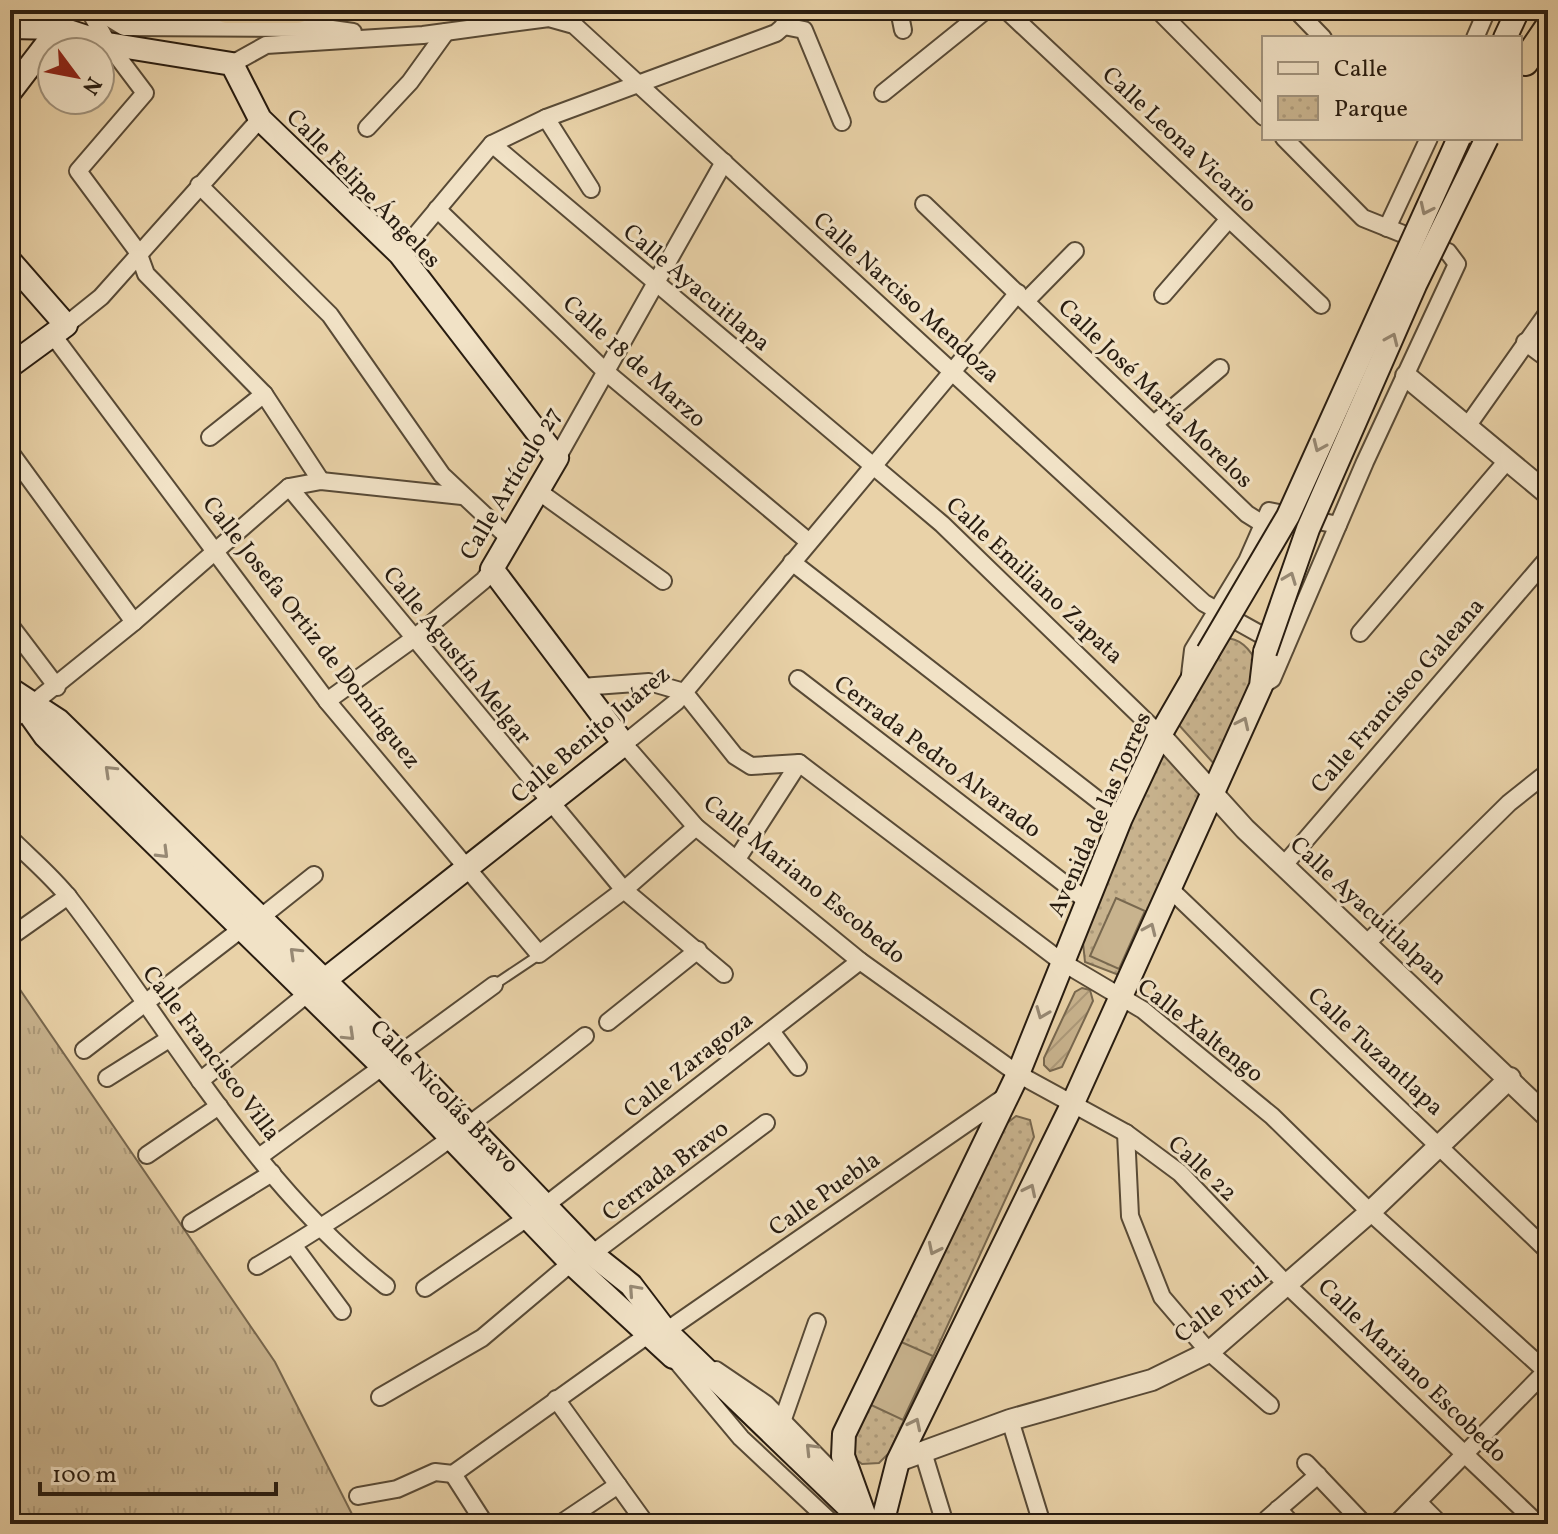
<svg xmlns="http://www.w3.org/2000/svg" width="1558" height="1534" font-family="Vollkorn,serif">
<defs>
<pattern id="grass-tufts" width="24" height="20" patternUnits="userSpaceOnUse" patternTransform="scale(2)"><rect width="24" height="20" fill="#c8b38e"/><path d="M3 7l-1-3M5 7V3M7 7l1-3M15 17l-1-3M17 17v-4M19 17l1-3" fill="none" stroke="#ac9979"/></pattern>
<pattern id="park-dots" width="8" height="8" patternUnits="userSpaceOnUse" patternTransform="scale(2)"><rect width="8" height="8" fill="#c8b38e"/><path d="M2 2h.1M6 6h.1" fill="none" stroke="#ac9979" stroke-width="1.8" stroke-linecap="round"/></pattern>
<pattern id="garden-furrows" width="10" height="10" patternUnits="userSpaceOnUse" patternTransform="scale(2)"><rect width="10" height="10" fill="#c8b38e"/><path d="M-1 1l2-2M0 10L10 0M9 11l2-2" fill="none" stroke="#ac9979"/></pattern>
</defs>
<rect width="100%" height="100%" fill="#e9d2a8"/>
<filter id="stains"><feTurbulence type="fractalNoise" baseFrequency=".0025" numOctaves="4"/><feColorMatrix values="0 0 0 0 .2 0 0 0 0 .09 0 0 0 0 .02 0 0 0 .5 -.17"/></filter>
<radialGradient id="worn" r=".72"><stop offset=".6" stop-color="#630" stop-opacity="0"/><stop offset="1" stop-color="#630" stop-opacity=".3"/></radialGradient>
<path fill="url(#grass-tufts)" stroke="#78684f" stroke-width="2" d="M10 975 275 1362 357 1524H10Z"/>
<g fill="url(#park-dots)" stroke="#78684f" stroke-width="2">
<path d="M1223 638C1241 637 1251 650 1258 665L1216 766 1178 724Z"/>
<path d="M1163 750 1203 799 1124 977 1085 962 1082 933Z"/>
<path d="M1016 1116 1030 1120 1034 1137 889 1453 879 1463 862 1464 853 1457V1436L1006 1124Z"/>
</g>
<path fill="url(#garden-furrows)" stroke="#78684f" stroke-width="2" d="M1082 988 1090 990 1093 1001 1062 1067 1050 1071 1044 1065V1058L1075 992Z"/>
<g fill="#c8b38e" stroke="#78684f" stroke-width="2">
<path d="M1116 898 1145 911 1119 969 1090 956Z"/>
<path d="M899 1341 933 1356 903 1420 869 1404Z"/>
</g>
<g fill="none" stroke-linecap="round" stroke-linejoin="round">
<g stroke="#584a36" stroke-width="12">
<path id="service" d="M494 985 539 955"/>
</g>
<g stroke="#584a36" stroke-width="20">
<g id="minor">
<path d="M96 10 124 27 325 28 353 32"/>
<path d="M899 10 903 30"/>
<path d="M1006 10 1321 305"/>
<path d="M1158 10 1264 117"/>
<path d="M1296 10 1323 38"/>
<path d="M93 17 108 44 145 93 78 171 138 252 146 274 264 394 321 481"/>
<path d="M784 26 804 30 842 122"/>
<path d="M784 26 787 10"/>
<path d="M1475 38 1484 17"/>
<path d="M232 64 266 45 423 35 549 18 574 25 1204 603 1285 648"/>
<path d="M883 93 986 10"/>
<path d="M546 118 591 189"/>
<path d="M367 128 410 82 446 32"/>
<path d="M492 144 942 524 1160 735"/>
<path d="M199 185 330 315 442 475 510 539"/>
<path d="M924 204 1247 514 1263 524"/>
<path d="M437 209 606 372 809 542"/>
<path d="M1387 228 1429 138"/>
<path d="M400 254 492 144 546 118 776 33 784 26"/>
<path d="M1018 293 676 702 624 744 696 827 860 961 1018 1074 1126 1133 1180 1173 1288 1286 1538 1524"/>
<path d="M1163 295 1228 220"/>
<path d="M1026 301 1075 251"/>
<path d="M66 325 101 297 260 119"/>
<path d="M52 334 327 701 539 954 624 890 696 827"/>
<path d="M1525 342 1548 359"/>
<path d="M1154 424 1220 368"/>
<path d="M1466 428 1548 312"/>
<path d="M210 437 264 394"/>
<path d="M10 452 134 622"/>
<path d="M557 458 724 162"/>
<path d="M289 487 624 890 724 974"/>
<path d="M538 491 663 581"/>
<path d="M792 562 1121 818"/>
<path d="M10 625 57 687"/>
<path d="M1360 633 1506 462"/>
<path d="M1190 675 1193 650 1247 561 1269 511 1338 525"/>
<path d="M798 679 1087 901"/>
<path d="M1261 686 1272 679 1365 462 1457 264 1448 252 1363 218 1284 138"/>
<path d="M581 687 649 682 684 692 735 756 751 766 799 763 1062 962 1143 1010 1272 1116 1370 1212 1548 1373"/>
<path d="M327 701 413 639 484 580 492 569"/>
<path d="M10 722 134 622 289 487 321 481 462 496"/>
<path d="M10 838C30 858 53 877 70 899 172 1031 253 1182 386 1286"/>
<path d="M737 859 799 763"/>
<path d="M1284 865 1548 558"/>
<path d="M1169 888 1548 1251"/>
<path d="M260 918 314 875"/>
<path d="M10 937 68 896"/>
<path d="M1367 943 1509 803 1548 772"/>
<path d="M608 1022 698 950"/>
<path d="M771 1031 798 1067"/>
<path d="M84 1050 240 930"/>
<path d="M107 1078 169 1039"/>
<path d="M200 1081 307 994"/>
<path d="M1126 1133 1130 1216 1162 1297 1209 1352 1270 1405"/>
<path d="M147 1155 219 1106"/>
<path d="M259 1157 494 985"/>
<path d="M191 1223 272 1173"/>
<path d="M293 1245 342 1311"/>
<path d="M257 1266C373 1198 480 1119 585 1036"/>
<path d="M425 1288 546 1205 860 961"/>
<path d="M675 1359 741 1438 833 1524"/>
<path d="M716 1370 766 1404 853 1493"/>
<path d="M380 1397 482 1338 571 1263 592 1254 766 1123"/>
<path d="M556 1399 646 1524"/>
<path d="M783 1419 817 1322"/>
<path d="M1010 1420 1042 1524"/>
<path d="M923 1452 945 1524"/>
<path d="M1306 1463 1364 1524"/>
<path d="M453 1474 485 1524"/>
<path d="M358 1496 397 1489 435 1472 453 1474 649 1334 666 1331 1006 1096"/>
<path d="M1418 1502 1440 1524"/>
<path d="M1278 1509 1292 1524"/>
<path d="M1267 1519 1318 1475"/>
<path d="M560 1524 618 1485"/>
<path d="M1396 1524 1548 1369"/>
</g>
</g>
<g stroke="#584a36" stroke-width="24">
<g id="tertiary">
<path d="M1406 376 1548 494"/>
<path d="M1160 735 1245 829 1548 1117"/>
<path d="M898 1461 1010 1420 1152 1380 1209 1352 1370 1212 1510 1078"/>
</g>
</g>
<g stroke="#281c10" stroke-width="26">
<g id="secondary">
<path d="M10 27 59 28 108 44 232 64 260 119 400 254 557 458 492 569 624 744 307 994"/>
<path d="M1505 38 1518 10"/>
<path d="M10 92 59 28"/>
<path d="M10 261 66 325 10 366"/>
<path d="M10 689 59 721 401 1055 592 1254 631 1285 666 1331 866 1524"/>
<path d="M18 698 45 736 383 1067 571 1263 673 1357"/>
<path d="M865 1517 843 1456 844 1434 1018 1074 1121 818 1160 735 1208 652"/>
<path d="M882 1524 898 1461 1072 1105 1261 686 1265 652"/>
</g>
</g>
<g stroke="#281c10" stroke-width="30">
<g id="trunk">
<path d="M227 10H297"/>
<path d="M1525 62 1548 28"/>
</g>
</g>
<use href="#service" stroke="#f1e2c6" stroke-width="8"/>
<use href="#minor" stroke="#f1e2c6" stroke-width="16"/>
<use href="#tertiary" stroke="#f1e2c6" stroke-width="20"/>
<use href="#secondary" stroke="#f1e2c6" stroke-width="22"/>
<use href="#trunk" stroke="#e9d2a8" stroke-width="26"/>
<g stroke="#281c10" stroke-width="26" stroke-linecap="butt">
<g id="secondary-bridge">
<path d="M1208 652 1288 516 1459 138"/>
<path d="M1265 652 1308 529 1415 285 1487 138"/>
</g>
</g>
<use href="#secondary-bridge" stroke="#f1e2c6" stroke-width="22"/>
</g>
<defs><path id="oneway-chevron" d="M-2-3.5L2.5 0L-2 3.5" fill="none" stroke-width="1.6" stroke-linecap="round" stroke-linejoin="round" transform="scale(2)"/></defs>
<g stroke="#978974">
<use href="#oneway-chevron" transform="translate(1426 209) rotate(115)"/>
<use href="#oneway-chevron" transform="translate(1392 339) rotate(-66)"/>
<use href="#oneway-chevron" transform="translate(1319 446) rotate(114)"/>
<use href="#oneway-chevron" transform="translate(1290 578) rotate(-69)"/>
<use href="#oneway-chevron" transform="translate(1243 723) rotate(-65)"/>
<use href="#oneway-chevron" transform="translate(110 771) rotate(-136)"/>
<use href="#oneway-chevron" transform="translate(163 853) rotate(45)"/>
<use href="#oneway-chevron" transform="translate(1150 929) rotate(-66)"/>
<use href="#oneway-chevron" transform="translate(295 953) rotate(-136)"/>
<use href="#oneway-chevron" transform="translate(1042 1013) rotate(112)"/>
<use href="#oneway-chevron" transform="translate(349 1035) rotate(44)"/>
<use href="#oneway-chevron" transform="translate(1030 1190) rotate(-64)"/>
<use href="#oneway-chevron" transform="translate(934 1249) rotate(116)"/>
<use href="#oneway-chevron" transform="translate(634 1290) rotate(-132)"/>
<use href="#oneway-chevron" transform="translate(915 1424) rotate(-64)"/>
<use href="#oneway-chevron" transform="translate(811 1449) rotate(-134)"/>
</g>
<g text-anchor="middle" stroke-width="6" stroke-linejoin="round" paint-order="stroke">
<g font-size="24" fill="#281c10" stroke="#f1e2c6">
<text transform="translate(1180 139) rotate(43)" y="8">Calle Leona Vicario</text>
<text transform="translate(364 188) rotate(46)" y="8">Calle Felipe Ángeles</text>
<text transform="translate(697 287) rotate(40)" y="8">Calle Ayacuitlapa</text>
<text transform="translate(907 297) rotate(42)" y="8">Calle Narciso Mendoza</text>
<text transform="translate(635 361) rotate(42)" y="8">Calle 18 de Marzo</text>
<text transform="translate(1156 393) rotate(44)" y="8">Calle José María Morelos</text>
<text transform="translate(510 483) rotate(-59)" y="8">Calle Artículo 27</text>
<text transform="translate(1035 580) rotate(43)" y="8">Calle Emiliano Zapata</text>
<text transform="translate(312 632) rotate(52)" y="8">Calle Josefa Ortiz de Domínguez</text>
<text transform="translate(458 655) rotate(51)" y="8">Calle Agustín Melgar</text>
<text transform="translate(1397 695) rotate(-49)" y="8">Calle Francisco Galeana</text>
<text transform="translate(590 734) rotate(-40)" y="8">Calle Benito Juárez</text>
<text transform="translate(938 756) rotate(37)" y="8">Cerrada Pedro Alvarado</text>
<text transform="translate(1099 814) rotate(-66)" y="8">Avenida de las Torres</text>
<text transform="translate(805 879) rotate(39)" y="8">Calle Mariano Escobedo</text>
<text transform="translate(1369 910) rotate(43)" y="8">Calle Ayacuitlalpan</text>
<text transform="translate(1201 1030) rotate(38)" y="8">Calle Xaltengo</text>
<text transform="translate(1376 1051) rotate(43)" y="8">Calle Tuzantlapa</text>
<text transform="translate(212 1053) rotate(53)" y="8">Calle Francisco Villa</text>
<text transform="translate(688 1064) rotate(-38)" y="8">Calle Zaragoza</text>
<text transform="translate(445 1096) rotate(46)" y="8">Calle Nicolás Bravo</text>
<text transform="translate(1203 1168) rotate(43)" y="8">Calle 22</text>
<text transform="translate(665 1170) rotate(-37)" y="8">Cerrada Bravo</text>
<text transform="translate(824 1193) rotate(-35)" y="8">Calle Puebla</text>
<text transform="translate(1221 1304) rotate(-37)" y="8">Calle Pirul</text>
<text transform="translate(1413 1370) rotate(44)" y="8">Calle Mariano Escobedo</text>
</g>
</g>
<rect width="1558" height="1534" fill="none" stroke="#e9d2a8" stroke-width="40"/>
<rect x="12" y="12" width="1534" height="1510" fill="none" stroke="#281c10" stroke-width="4"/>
<rect x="20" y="20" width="1518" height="1494" fill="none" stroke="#281c10" stroke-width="2"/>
<rect x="1262" y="36" width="260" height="104" fill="#f1e2c6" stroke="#a1937d" stroke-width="2"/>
<rect x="1278" y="62" width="40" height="12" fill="#f1e2c6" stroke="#a1937d" stroke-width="2"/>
<text x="1334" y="76" font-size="24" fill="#281c10">Calle</text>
<rect x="1278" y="96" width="40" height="24" fill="url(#park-dots)" stroke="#a1937d" stroke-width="2"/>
<text x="1334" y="116" font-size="24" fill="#281c10">Parque</text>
<g transform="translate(76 76) rotate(122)"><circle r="38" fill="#f1e2c6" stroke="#a1937d" stroke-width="2"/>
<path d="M0-6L14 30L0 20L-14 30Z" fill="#8f2418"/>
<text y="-12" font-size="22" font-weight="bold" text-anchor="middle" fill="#281c10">N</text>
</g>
<path d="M40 1482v12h236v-12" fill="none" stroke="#281c10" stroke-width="4"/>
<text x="52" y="1482" font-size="24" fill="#281c10" stroke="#f1e2c6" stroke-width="6" paint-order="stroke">100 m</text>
<rect width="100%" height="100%" filter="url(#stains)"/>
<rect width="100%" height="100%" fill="url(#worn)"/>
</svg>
